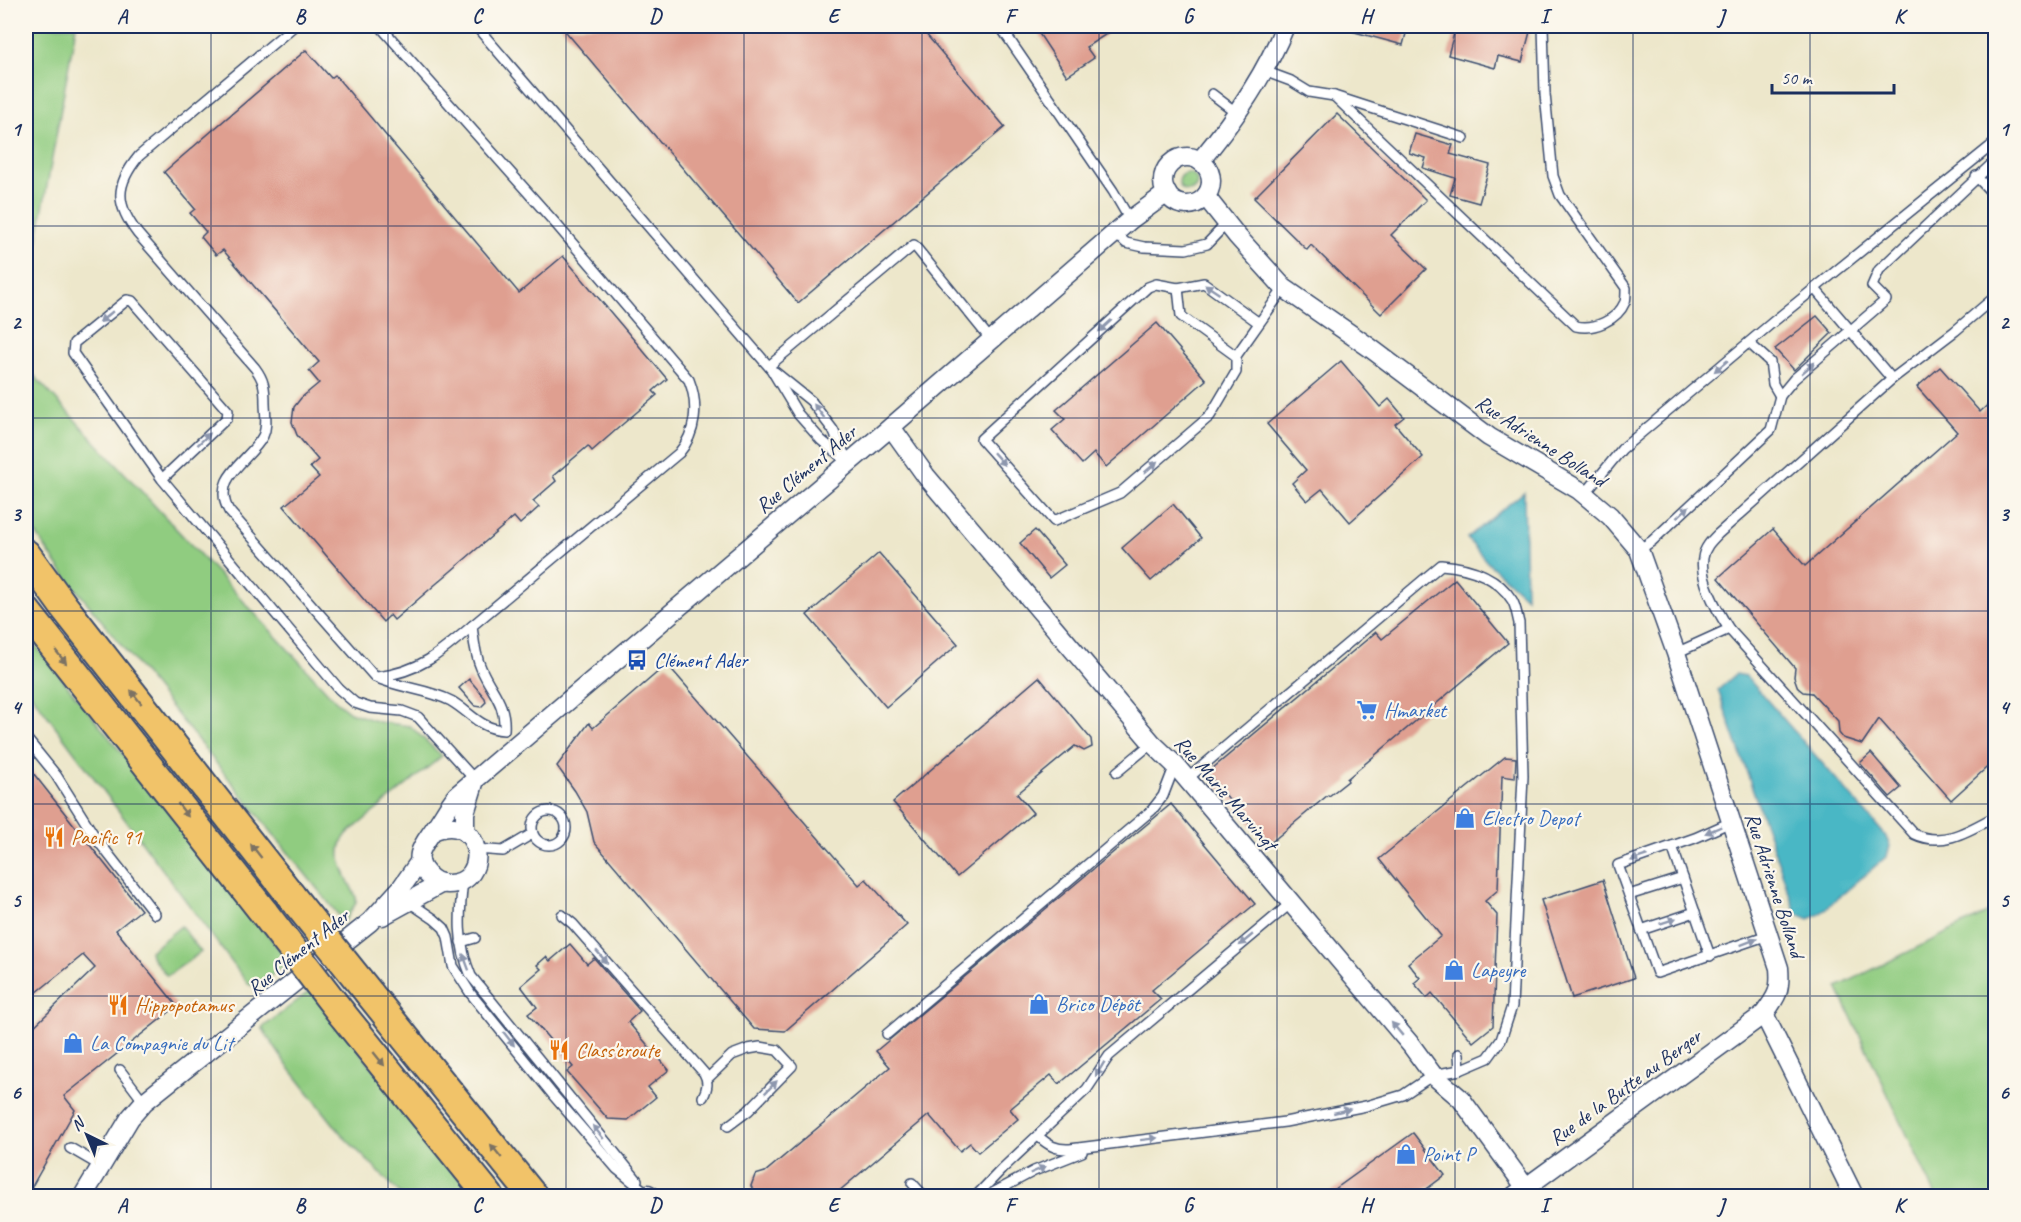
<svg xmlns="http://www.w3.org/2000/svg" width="2021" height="1222" font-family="Caveat,sans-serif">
<rect width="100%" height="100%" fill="#fbf7ec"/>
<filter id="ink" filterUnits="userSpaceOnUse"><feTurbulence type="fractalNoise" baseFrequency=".0167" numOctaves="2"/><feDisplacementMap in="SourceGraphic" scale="12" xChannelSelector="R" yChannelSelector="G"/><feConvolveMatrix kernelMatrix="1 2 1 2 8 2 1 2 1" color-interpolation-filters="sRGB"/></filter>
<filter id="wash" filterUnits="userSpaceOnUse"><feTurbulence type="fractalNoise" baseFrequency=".008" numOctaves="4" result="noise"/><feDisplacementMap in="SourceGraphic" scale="24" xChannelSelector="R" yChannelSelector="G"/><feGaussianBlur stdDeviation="1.35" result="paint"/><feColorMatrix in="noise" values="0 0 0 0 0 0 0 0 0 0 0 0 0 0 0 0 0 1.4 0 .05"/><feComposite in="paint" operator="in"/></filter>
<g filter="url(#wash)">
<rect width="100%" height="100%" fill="#ede7cb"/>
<g fill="#90cc80" stroke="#567e6f" stroke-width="1.5">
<path d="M26 26H76L26 302Z"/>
<circle cx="1188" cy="182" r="9"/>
<path d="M26 367 336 701 350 712 379 722 410 726 442 756 347 834C330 854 347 877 356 897V903L344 922 60 569 26 519Z"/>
<path d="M26 634 289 961 263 982 255 987 248 984 26 687Z"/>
<path d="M1995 909V1196H1936L1837 987Z"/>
<path d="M181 926 201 952 167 976 151 956 150 951Z"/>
<path d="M311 990 475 1196H403L343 1136 286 1064 262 1028Z"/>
</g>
<g fill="#4ab7c5" stroke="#327392" stroke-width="1.5">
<path d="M1524 492 1526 597 1487 562 1467 538Z"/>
<path d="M1736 674 1746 676 1885 835 1890 846 1887 856 1818 915 1809 919 1796 913 1718 690Z"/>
</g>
<g id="blocks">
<g fill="#df9f90">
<path d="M561 26H919L1005 127 798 303Z"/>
<path d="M1034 26H1119L1086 47 1094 58 1067 76Z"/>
<path d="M1348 26H1408L1403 45 1347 30Z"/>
<path d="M1456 26H1523L1531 28 1522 62 1498 56 1495 68 1448 55Z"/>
<path d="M306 50 331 78 335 75 519 293 563 256 667 379 653 391 657 395 624 423 592 451 588 446 553 476 556 481 533 501 539 507 520 524 514 517 394 620 390 615 383 622 284 506 319 477 310 467 318 460 297 435 292 422 294 407 301 398 319 383 309 371 319 362 223 250 216 255 201 237 206 232 190 213 195 209 164 172Z"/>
<path d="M1337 114 1426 200 1391 235 1426 269 1381 314 1311 245 1307 250 1254 198Z"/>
<path d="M1415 134 1453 145 1450 154 1490 165 1479 203 1450 195 1455 178 1423 168 1426 158 1409 153Z"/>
<path d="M1817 316 1832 333 1794 370 1775 349Z"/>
<path d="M1157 323 1206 380 1106 467 1094 453 1082 464 1052 430 1065 419 1056 410Z"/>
<path d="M1341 361 1380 407 1389 399 1404 417 1395 424 1423 457 1350 522 1322 489 1307 501 1292 483 1306 470 1267 424Z"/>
<path d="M1940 367 1980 412 1995 398V760L1951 800 1879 719 1862 744 1843 738 1839 733 1838 721 1812 693 1803 692 1798 688 1794 677 1795 668 1718 578 1773 529 1805 566 1957 432 1917 387Z"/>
<path d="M1173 504 1201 538 1151 581 1122 548Z"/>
<path d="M1035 530 1065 565 1049 578 1020 543Z"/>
<path d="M879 553 958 644 886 707 807 615Z"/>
<path d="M1455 579 1508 643 1347 779 1348 781 1329 796 1328 795 1268 845 1207 773 1376 632 1382 639Z"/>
<path d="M667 664 859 885 866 879 907 925 785 1031 754 1029 594 842 587 812 575 791 557 766 589 723 593 728Z"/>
<path d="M1039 677 1091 739 1092 747 1084 751 1075 746 1017 794 1033 813 957 877 893 802Z"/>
<path d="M469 679 485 698 486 702 481 707 475 706 459 688Z"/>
<path d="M1871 753 1901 788 1890 797 1860 763Z"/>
<path d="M1505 757 1516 758 1515 778 1502 776 1498 890 1485 901 1497 915 1493 1026 1473 1042 1432 993 1427 998 1414 983 1420 978 1408 963 1441 936 1379 859Z"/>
<path d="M26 764 141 910 116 930 177 1006 64 1096 75 1110 26 1197V1034L95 968 83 955 26 1001Z"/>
<path d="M1171 804 1255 904 1152 990 1161 999 1059 1084 1051 1075 1010 1109 1018 1119 978 1152 970 1143 960 1151 929 1115 832 1197H757L751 1186 755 1175 765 1172 890 1067 876 1051Z"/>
<path d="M1603 880 1634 978 1572 998 1541 900Z"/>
<path d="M570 944 587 964 594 958 640 1011 628 1022 669 1070 648 1087 656 1097 628 1120 608 1119 567 1072 573 1067 528 1014 537 1007 521 986 541 969 537 965 546 957 550 961Z"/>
<path d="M1413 1133 1445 1175 1416 1197H1324Z"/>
</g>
</g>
</g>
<g filter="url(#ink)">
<use href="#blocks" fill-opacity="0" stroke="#3a4b6e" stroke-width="1.5"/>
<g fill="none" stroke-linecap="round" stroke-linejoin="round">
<g stroke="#3a4b6e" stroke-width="12">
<g id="lane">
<path d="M294 26 139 156C115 185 115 204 138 234L255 368C264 380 265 388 265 403 265 413 268 426 263 436 250 461 210 477 229 511L375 677C399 688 428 689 451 701 470 712 480 729 504 730 506 702 491 692 481 668 475 655 474 641 472 626L679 453C696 433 699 405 689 380L556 224 380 26"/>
<path d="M476 26 771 369 798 414 821 440 848 462"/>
<path d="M1000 26 1113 191 1130 220"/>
<path d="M1264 71 1291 81 1309 92 1334 96 1464 138"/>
<path d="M1212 94 1237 113"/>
<path d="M1334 96 1576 326C1593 330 1617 321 1625 302 1626 299 1626 292 1626 288L1560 195 1553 176 1545 94 1543 26"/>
<path d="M1976 176 1996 197"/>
<path d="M1115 233 1126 243 1144 247 1186 249 1207 244 1226 224"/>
<path d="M1178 288 1181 316 1236 356"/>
<path d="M1815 289 1892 379"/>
<path d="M1259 323 1204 283 1178 288 1156 284 1148 287 981 439 1054 521 1120 493 1210 416 1236 372V356L1284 288"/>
<path d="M1749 343 1770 362 1773 384 1780 396"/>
<path d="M769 366 914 245 991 340"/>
<path d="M775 372 811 401 833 430 847 460"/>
<path d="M162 479 227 418 228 411 132 301 127 300 74 343 73 353 162 479 339 689 355 703 370 708 402 711 418 717 475 780"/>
<path d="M1585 494 1622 449 1773 322 1996 142"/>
<path d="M1639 550 1652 541 1771 430 1780 396 1794 379 1886 300 1872 286 1879 270 1996 160"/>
<path d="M1729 629 1914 834C1943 848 1970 830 1996 816"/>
<path d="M1676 653 1729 629C1718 612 1699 579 1703 558 1704 548 1711 541 1718 534L1892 379 1955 331 1996 296"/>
<path d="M377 677C419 672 441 653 472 626"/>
<path d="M26 738 56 775 95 837 155 914"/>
<path d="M1117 772 1152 743"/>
<circle cx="549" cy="828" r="17"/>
<path d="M1731 822 1695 838 1618 865 1657 973 1768 935"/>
<path d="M1672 846 1710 956"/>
<path d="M476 849 503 851 532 834"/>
<path d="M463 880C459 915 457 943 471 976L637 1180"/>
<path d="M1629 895 1683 878"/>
<path d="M409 902 434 919 444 928 448 937 453 966 471 994 553 1095 617 1169 648 1194"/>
<path d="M562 915 573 924 704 1073C709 1082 707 1089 703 1097"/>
<path d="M1641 930 1695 912"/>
<path d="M461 942 475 938"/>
<path d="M887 1034 1152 810 1163 796 1175 765"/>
<path d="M1459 1054 1460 1070"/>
<path d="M120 1070 144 1102"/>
<path d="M707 1079 732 1055 748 1049 760 1047 777 1050 792 1066 748 1111 728 1126"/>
<path d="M1038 1136C1048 1145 1056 1150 1070 1149L1285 1122 1366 1106 1403 1095 1433 1075 1460 1070 1488 1058 1501 1040 1512 1006 1523 776 1519 623C1517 616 1516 606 1512 600 1496 575 1468 567 1441 565L1187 779"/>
<path d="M70 1148 101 1166"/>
<path d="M912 1183 924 1196"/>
<path d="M976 1196 1002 1169 1087 1089 1109 1056 1291 903"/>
<path d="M987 1196 1034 1171 1082 1152"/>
</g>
</g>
<g stroke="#3a4b6e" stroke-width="21">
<g id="street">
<circle cx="1187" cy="181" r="24"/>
<path d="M1200 161C1234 120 1265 76 1285 26"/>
<path d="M1206 197 1237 236 1284 288 1369 347 1489 437 1579 490 1610 516 1639 550 1676 653 1779 968C1781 991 1777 996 1764 1014L1514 1196"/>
<path d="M891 427 926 476 1152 743 1175 765 1411 1045 1433 1075 1461 1099 1526 1188"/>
<path d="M433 831C482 809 493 884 448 884 440 884 432 880 427 874 411 857 424 844 434 829 442 818 448 806 457 795L891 427 1130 220 1167 193"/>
<path d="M465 832V813L475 780"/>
<path d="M382 916 442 883"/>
<path d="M1764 1014 1854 1196"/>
<path d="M648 1194 651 1196"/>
<path d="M83 1196 130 1118 144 1102 370 922 401 888 420 861"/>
</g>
</g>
<g stroke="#3a4b6e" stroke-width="32">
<g id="primary">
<path d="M26 554 65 608 292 897"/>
<path d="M26 611 265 914"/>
<path d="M369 993 533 1196"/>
<path d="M342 1014 489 1196"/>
</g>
</g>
<use href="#lane" stroke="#fff" stroke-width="9"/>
<use href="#street" stroke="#fff" stroke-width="18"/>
<use href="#primary" stroke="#f1c369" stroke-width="28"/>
<g stroke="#3a4b6e" stroke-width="32" stroke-linecap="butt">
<g id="primary-bridge">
<path d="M292 897 369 993"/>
<path d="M265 914 342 1014"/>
</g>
</g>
<use href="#primary-bridge" stroke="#f1c369" stroke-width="28"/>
</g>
<defs><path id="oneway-solid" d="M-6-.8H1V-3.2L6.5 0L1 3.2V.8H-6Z" transform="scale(1.5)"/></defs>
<g fill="#8d97ae">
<use href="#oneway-solid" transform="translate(1212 289) rotate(-146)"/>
<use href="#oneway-solid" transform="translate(106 317) rotate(140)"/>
<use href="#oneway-solid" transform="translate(1105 326) rotate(138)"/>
<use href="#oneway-solid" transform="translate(1721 366) rotate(140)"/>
<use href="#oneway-solid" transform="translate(1808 368) rotate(-41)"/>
<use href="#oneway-solid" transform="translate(819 411) rotate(-127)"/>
<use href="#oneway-solid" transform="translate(204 439) rotate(-43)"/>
<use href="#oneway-solid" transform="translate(999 459) rotate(48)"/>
<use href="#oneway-solid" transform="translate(1151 467) rotate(-41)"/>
<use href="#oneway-solid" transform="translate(1683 512) rotate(-43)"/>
<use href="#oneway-solid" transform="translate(1713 830) rotate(157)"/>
<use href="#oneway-solid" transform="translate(1639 858) rotate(161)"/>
<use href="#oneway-solid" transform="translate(1668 921) rotate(-19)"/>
<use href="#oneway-solid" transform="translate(1246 940) rotate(140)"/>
<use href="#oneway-solid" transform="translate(1749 942) rotate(-21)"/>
<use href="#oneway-solid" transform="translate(602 957) rotate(49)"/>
<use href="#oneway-solid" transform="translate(466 962) rotate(-110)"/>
<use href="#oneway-solid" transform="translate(1397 1029) rotate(-130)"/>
<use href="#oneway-solid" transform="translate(509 1039) rotate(52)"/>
<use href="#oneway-solid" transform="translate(1100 1069) rotate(121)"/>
<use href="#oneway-solid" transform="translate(771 1087) rotate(-45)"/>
<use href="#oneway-solid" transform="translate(1342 1111) rotate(-13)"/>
<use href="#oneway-solid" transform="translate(598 1132) rotate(-129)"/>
<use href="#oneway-solid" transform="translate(1149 1139) rotate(-7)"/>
<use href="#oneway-solid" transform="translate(1038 1170) rotate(-23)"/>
</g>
<g fill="#7b7263">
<use href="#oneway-solid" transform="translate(61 657) rotate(51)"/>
<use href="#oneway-solid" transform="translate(136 697) rotate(-128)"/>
<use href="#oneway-solid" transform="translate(183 810) rotate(52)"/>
<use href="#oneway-solid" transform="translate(256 851) rotate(-128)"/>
<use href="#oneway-solid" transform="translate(379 1059) rotate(51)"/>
<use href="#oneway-solid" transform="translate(496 1151) rotate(-129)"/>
</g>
</g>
<path fill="none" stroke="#1b2f5e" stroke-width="1.5" stroke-opacity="0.55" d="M211 26V1196M388 26V1196M566 26V1196M744 26V1196M922 26V1196M1099 26V1196M1277 26V1196M1455 26V1196M1633 26V1196M1810 26V1196M26 226H1996M26 418H1996M26 611H1996M26 804H1996M26 996H1996"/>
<defs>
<g id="bus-bare" transform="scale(1.62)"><path d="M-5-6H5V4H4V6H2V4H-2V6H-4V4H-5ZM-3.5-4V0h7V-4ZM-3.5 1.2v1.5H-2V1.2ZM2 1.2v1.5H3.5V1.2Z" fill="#1a4fb4" stroke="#fbf7ec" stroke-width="2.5" paint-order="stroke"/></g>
<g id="supermarket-bare" transform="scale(1.62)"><path d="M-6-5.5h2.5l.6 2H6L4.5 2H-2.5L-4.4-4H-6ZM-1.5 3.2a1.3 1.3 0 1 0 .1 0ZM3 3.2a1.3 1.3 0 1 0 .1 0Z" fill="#3f7fe0" stroke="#fbf7ec" stroke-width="2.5" paint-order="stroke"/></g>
<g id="shop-bare" transform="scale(1.62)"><path d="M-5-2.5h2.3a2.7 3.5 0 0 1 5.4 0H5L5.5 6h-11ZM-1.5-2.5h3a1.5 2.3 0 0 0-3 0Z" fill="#3f7fe0" stroke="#fbf7ec" stroke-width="2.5" paint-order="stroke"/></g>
<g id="restaurant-bare" transform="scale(1.62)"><path d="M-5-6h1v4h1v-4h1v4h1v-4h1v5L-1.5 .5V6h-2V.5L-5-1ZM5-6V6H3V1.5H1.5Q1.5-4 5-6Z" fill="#e8710a" stroke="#fbf7ec" stroke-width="2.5" paint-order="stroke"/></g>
</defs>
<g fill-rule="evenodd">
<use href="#bus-bare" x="637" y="660"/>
<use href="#supermarket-bare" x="1367" y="710"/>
<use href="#shop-bare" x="1465" y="818"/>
<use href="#restaurant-bare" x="54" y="837"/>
<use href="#shop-bare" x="1454" y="970"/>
<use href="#shop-bare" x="1039" y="1004"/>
<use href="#restaurant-bare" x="118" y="1005"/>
<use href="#shop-bare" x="73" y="1043"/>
<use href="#restaurant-bare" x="559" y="1050"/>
<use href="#shop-bare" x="1406" y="1154"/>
</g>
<g text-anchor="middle" stroke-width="4.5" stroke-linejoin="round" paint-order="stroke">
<g font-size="21" fill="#1b2f5e" stroke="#fbf7ec">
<text transform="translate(1541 441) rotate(33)" y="7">Rue Adrienne Bolland</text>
<text transform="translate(806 469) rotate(-40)" y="7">Rue Clément Ader</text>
<text transform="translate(1226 793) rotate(49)" y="7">Rue Marie Marvingt</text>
<text transform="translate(1775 885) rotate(72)" y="7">Rue Adrienne Bolland</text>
<text transform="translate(298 952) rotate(-39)" y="7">Rue Clément Ader</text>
<text transform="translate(1625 1087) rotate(-36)" y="7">Rue de la Butte au Berger</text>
</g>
<g font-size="21" fill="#164399" stroke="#fbf7ec" text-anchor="start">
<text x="654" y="667">Clément Ader</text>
</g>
<g font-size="21" fill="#366cbe" stroke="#fbf7ec" text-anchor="start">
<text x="1384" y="717">Hmarket</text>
<text x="1482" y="825">Electro Depot</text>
<text x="1471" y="977">Lapeyre</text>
<text x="1056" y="1011">Brico Dépôt</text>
<text x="90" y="1050">La Compagnie du Lit</text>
<text x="1423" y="1161">Point P</text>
</g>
<g font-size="21" fill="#c56008" stroke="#fbf7ec" text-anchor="start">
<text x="71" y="844">Pacific 91</text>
<text x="135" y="1012">Hippopotamus</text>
<text x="576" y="1057">Class'croute</text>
</g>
</g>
<rect width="2021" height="1222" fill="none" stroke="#fbf7ec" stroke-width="66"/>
<g transform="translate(87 1135) rotate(317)" stroke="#fbf7ec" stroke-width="4.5" paint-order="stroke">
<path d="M0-4.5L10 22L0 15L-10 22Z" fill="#1b2f5e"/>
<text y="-9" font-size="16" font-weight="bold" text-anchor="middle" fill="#1b2f5e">N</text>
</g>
<path d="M1772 84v9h122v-9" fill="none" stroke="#1b2f5e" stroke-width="3"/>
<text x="1781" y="84" font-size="18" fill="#1b2f5e" stroke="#fbf7ec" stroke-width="4.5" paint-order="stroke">50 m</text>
<rect x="33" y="33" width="1955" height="1156" fill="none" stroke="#1b2f5e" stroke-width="2"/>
<g font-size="20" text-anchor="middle" font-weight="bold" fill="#1b2f5e">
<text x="122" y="23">A</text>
<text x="300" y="23">B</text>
<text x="477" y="23">C</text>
<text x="655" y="23">D</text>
<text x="833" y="23">E</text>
<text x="1010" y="23">F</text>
<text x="1188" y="23">G</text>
<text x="1366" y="23">H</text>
<text x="1544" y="23">I</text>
<text x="1721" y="23">J</text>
<text x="1899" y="23">K</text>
<text x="16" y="136">1</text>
<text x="2004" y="136">1</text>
<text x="16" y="329">2</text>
<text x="2004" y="329">2</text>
<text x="16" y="521">3</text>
<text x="2004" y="521">3</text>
<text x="16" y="714">4</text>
<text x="2004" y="714">4</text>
<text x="16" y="907">5</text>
<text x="2004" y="907">5</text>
<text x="16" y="1099">6</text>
<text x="2004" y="1099">6</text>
<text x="122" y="1212">A</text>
<text x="300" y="1212">B</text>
<text x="477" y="1212">C</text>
<text x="655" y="1212">D</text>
<text x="833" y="1212">E</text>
<text x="1010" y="1212">F</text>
<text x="1188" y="1212">G</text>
<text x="1366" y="1212">H</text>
<text x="1544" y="1212">I</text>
<text x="1721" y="1212">J</text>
<text x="1899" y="1212">K</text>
</g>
</svg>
